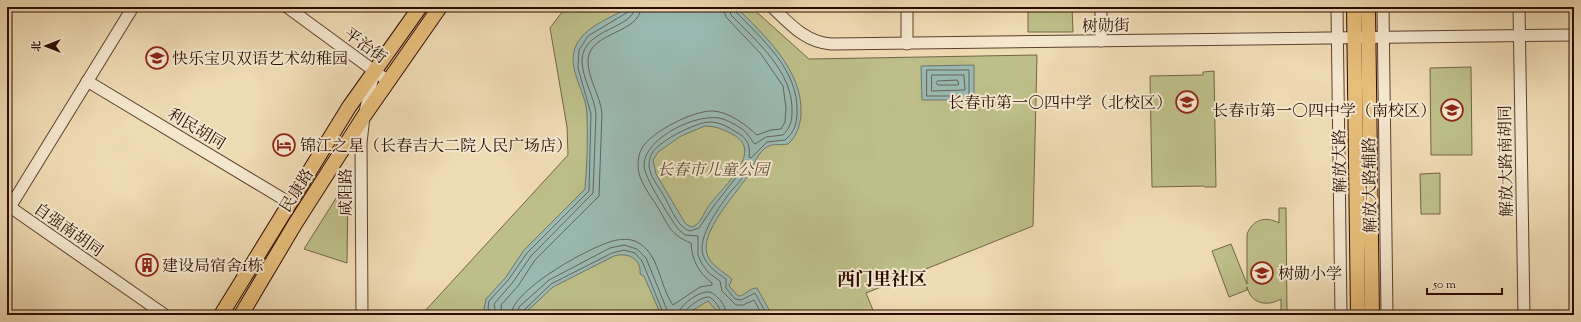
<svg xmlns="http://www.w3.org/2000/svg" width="1581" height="322" font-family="'Sorts Mill Goudy','Noto Serif SC',serif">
<rect width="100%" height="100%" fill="#eedab3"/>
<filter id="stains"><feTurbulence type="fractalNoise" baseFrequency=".005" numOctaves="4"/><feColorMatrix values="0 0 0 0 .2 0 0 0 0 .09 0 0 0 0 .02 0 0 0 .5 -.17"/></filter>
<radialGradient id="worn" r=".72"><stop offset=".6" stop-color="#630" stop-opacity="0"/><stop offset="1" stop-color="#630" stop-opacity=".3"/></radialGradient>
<g fill="#bdbe89" stroke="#746545">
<path d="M566 7H751L809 59 1037 55 1033 226 866 293 875 315H424V312L568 155 567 127 550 28Z"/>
<path d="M1028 7H1072L1073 32H1028Z"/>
<path d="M1471 67 1472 155H1431L1430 68Z"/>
<path d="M1214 71 1216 187H1205L1204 186 1152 187 1150 76 1203 75V72Z"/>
<path d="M1440 173V214H1421L1420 174Z"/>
<path d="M343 187 348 190 347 263 304 249Z"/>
<path d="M1279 208H1286L1287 315H1281V299C1267 307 1251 304 1247 287V290L1229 297 1212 251 1231 244 1247 284V234C1253 219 1266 216 1279 223Z"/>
</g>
<g fill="#9abab2" stroke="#6e746b" fill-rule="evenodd">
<path d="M629 7H736C765 36 803 70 801 114 800 126 797 136 788 144 779 146 772 142 764 149 756 156 753 168 747 177 735 195 700 232 707 254 711 266 723 271 732 279L729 286 738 296C745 296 749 288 757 288L772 315H717V311L708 301 685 315H661L644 276 640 274C642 258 626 252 614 256L553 287 523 315H488L484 309 486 299 506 277 524 250 585 189C587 165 588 140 587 115 587 90 561 64 580 39 591 24 613 17 629 7ZM705 126C717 126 724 130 734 135 765 153 720 189 708 207 703 214 700 226 691 227L685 223 656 174 653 160 658 152 681 136Z"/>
<path d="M974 65V93L970 100H922L921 66Z"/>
</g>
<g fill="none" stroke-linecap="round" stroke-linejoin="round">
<g stroke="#63635a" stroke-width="1">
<path d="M729 7 731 15C757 42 794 72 792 113 792 122 789 129 783 135L766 137 755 144C752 142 751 138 748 135 743 128 731 122 723 119 699 111 644 138 644 165 644 178 670 217 678 229L685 235 698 236V255L702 264 709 273 720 281 722 291 736 305H743L754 300 762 315"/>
<path d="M734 7 735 11C762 39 799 70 797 113 797 123 794 133 785 140L767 142 751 158 749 157C751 145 746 137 736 132 728 127 720 122 710 122 696 122 659 141 652 153 650 156 649 161 649 165 649 176 660 188 665 198 671 208 678 228 690 231L699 228 713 207 741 171H744C744 178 736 186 731 191 720 206 697 236 703 255 707 266 717 273 726 279V288L735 299 741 300 755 293 767 315"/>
<path d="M927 70H969V95L967 96H927Z"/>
<path d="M932 75H964L965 90 932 91Z"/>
<path d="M938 81 957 80 959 84 957 85H938L936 83Z"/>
<path d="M491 315 488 308 489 301 509 279 527 253 589 191 591 114 578 68 579 50 588 36 628 12 630 7"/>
<path d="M496 315 494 304 513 282 531 256 593 193 596 114C594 95 582 79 582 60 583 28 634 29 635 7"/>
<path d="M502 315 501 305 518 286 535 260 599 196 602 113C600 95 587 77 588 59 591 31 640 34 641 7"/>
<path d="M511 315C511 290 594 244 617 240 623 239 630 239 635 241 660 252 659 286 673 305L700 287 712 285V283C698 272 692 260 691 243 670 235 668 224 657 206 650 195 638 180 638 166 638 160 639 153 642 148 651 132 694 110 713 111 729 112 745 124 757 135L771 130 781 129 785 122 786 108 783 86 761 54 726 17 723 7"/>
<path d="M517 315 519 307 549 280 610 248 624 245 637 249 646 258 669 315"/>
<path d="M522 315 523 311 551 284 612 253 624 250 635 253 642 261 664 315"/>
<path d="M678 315C679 305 699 291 709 292 714 293 717 297 721 301 724 306 726 309 726 315"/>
<path d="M683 315C684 309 702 296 709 297 712 298 714 301 716 303 719 307 721 310 721 315"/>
</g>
<g stroke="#5c402e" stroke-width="13">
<g id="minor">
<path d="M287 7 388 81"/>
<path d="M772 7C790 24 805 42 831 44L1574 35"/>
<path d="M907 7V44"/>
<path d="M1101 7V41"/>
<path d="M1337 7 1341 315"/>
<path d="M1383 7 1387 315"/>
<path d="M1519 7 1524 315"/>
<path d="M87 81 290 203"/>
<path d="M10 207 133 7"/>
<path d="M10 207 165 315"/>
<path d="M362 315 361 143 364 116 373 77"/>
</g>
</g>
<g stroke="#2c0c01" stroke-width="16">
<g id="major">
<path d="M1354 7 1358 315"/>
<path d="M1368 7 1372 315"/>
<path d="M221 315 349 107 420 7"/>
<path d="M241 315 295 224 364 116 440 7"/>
</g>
</g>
<use href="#minor" stroke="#f4e7ce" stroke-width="11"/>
<use href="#major" stroke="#e7bd7a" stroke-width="14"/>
</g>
<defs>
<g id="school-ring" transform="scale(1.15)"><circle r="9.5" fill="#f4e7ce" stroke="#8f2418" stroke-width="1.5"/><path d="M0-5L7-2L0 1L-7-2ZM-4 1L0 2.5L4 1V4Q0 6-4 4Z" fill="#8f2418"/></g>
<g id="hotel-ring" transform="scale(1.15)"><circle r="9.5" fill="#f4e7ce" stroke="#8f2418" stroke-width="1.5"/><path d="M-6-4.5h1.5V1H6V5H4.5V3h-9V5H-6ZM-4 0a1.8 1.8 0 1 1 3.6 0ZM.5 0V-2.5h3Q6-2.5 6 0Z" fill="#8f2418"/></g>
<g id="building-ring" transform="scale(1.15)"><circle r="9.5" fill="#f4e7ce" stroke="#8f2418" stroke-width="1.5"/><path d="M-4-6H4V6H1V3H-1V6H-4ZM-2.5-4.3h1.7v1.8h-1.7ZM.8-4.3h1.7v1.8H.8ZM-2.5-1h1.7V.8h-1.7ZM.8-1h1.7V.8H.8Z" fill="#8f2418"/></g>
</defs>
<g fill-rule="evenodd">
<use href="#school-ring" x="157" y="58"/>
<use href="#school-ring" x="1187" y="102"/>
<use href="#school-ring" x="1452" y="110"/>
<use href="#hotel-ring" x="284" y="145"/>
<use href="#building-ring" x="147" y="265"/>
<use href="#school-ring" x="1262" y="273"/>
</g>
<g text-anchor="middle" stroke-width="4" stroke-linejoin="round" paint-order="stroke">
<g font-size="16" fill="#2c0c01" stroke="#f4e7ce">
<text transform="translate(1106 25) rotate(-1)" y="6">树勋街</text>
<text transform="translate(366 45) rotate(36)" y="6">平治街</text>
<text transform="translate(197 128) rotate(31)" y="6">利民胡同</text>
<text transform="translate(1339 161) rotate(-91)" y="6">解放大路</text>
<text transform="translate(1505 161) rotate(-91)" y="6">解放大路南胡同</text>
<text transform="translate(1369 185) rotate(-91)" y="6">解放大路辅路</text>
<text transform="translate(296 190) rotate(-58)" y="6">民康路</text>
<text transform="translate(345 192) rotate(-90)" y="6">咸阳路</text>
<text transform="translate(69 229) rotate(35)" y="6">自强南胡同</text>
</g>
<g font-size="16" fill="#2c0c01" stroke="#f4e7ce" text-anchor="start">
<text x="172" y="64">快乐宝贝双语艺术幼稚园</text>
<text x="1172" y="108" text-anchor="end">长春市第一〇四中学（北校区）</text>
<text x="1436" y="116" text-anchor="end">长春市第一〇四中学（南校区）</text>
<text x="300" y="151">锦江之星（长春吉大二院人民广场店）</text>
<text x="162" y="271">建设局宿舍1栋</text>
<text x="1278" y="279">树勋小学</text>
</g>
<g font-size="16" font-style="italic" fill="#5f4a31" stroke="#f4e7ce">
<text x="713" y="175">长春市儿童公园</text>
</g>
<g font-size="18" font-weight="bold" fill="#2c0c01" stroke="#f4e7ce">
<text x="882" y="285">西门里社区</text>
</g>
</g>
<rect width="1581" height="322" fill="none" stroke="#eedab3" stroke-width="24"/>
<rect x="8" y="8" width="1565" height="306" fill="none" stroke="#2c0c01" stroke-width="2"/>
<rect x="12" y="12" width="1557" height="298" fill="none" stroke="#2c0c01"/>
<g transform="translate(46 46) rotate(270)" stroke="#f4e7ce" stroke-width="3" paint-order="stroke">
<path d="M0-3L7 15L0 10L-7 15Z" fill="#2c0c01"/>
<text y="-6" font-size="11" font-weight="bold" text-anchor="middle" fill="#2c0c01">北</text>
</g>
<path d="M1427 288v6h75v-6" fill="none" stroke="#2c0c01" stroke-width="2"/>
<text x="1433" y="288" font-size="12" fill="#2c0c01" stroke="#f4e7ce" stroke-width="3" paint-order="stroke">50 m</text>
<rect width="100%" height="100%" filter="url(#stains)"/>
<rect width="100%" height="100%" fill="url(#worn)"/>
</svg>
